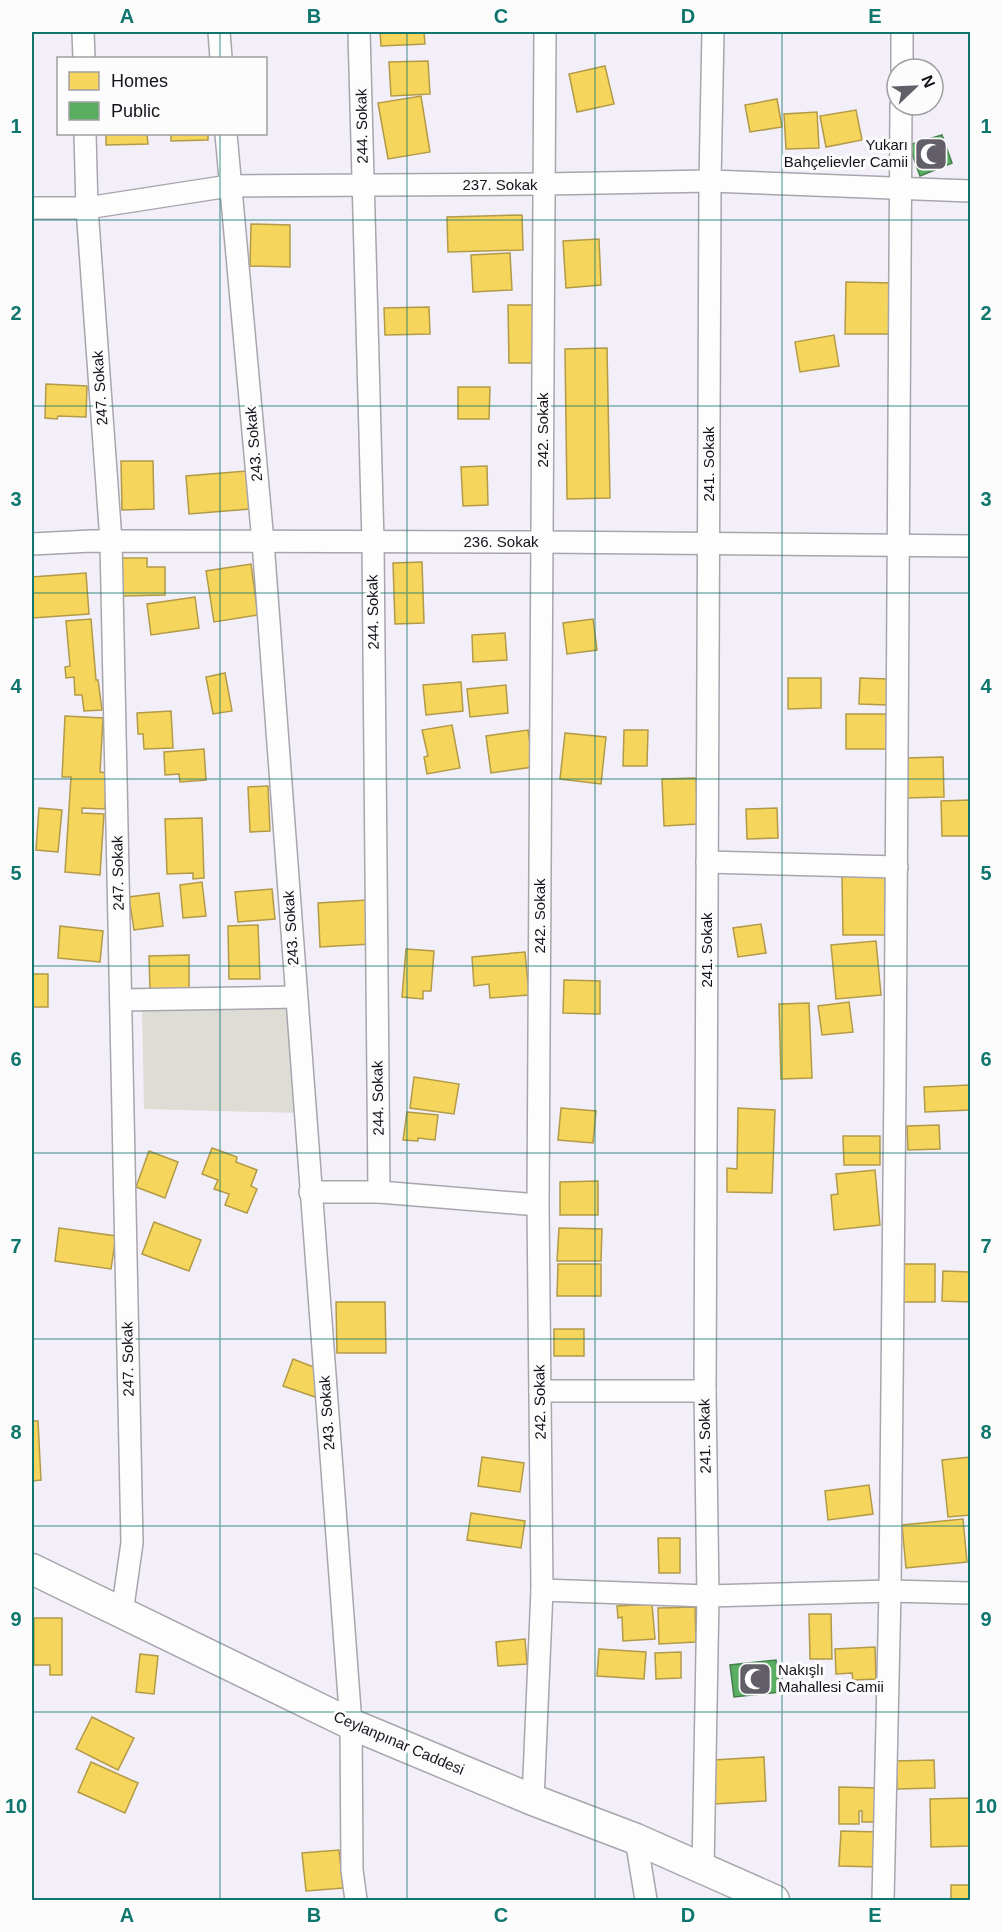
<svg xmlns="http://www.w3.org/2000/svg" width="1002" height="1932" font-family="Arial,sans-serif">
<rect width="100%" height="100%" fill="#f3eff8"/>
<path fill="#deddd5" d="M142 1006H281L292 1014 298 1113 144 1109Z"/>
<g fill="#f6d55c" stroke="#b29a48" stroke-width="1.5">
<path d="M380 32H424L425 44 381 46Z"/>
<path d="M428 61 430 94 391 96 389 62Z"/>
<path d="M605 66 614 104 577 112 569 74Z"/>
<path d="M421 96 430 152 388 159 378 103Z"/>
<path d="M777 99 782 127 750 132 745 105Z"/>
<path d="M856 110 862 140 826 147 820 116Z"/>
<path d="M817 112 819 148 786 149 784 114Z"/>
<path d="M106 134H147L148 144 106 145Z"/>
<path d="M171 134H208V140L171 141Z"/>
<path d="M522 215 523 250 448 252 447 217Z"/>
<path d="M251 224 290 225V267L250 266Z"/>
<path d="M599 239 601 285 566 288 563 241Z"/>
<path d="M510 253 512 290 473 292 471 255Z"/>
<path d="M846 282 893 283V334H845Z"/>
<path d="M508 305H535L536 363H509Z"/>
<path d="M429 307 430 334 385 335 384 308Z"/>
<path d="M834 335 839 366 800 372 795 342Z"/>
<path d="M607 348 610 498 567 499 565 349Z"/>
<path d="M46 384 87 386 86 417 58 416 57 419 45 418Z"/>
<path d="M458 387H490L489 419H458Z"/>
<path d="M121 461H153L154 509 122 510Z"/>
<path d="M487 466 488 505 463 506 461 467Z"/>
<path d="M246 471 250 509 189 514 186 476Z"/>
<path d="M122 558H147V567H165V595L123 596Z"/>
<path d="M422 562 424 623 395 624 393 563Z"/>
<path d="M251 564 258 615 214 622 206 571Z"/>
<path d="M86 573 89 614 32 618V577Z"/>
<path d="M195 597 199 628 151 635 147 604Z"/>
<path d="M91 619 96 680H98L102 710 84 711 82 695H75L74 677 66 678 65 667 70 666 66 621Z"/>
<path d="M593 619 597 650 567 654 563 623Z"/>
<path d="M505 633 507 660 473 662 472 635Z"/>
<path d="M225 673 232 711 213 714 206 677Z"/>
<path d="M788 678H821V708L788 709Z"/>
<path d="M860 678 888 679 887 705 859 704Z"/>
<path d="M461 682 463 711 426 715 423 685Z"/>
<path d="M506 685 508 713 470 717 467 689Z"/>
<path d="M171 711 173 748 144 749 143 734H138L137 713Z"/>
<rect x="846" y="714" width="40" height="35"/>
<path d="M65 716 103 718 100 772 107 773 105 809 82 808V813L104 814 100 875 65 872 71 777H62Z"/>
<path d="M452 725 460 768 427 774 424 757 428 756 422 730Z"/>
<path d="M528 730 533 767 491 773 486 736Z"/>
<path d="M624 730H648L647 766H623Z"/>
<path d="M565 733 606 737 601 784 560 779Z"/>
<path d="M204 749 206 780 180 782 179 774 165 775 164 752Z"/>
<path d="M943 757 944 797 906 798 905 758Z"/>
<path d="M696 778 698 824 664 826 662 779Z"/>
<path d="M268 786 270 831 250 832 248 787Z"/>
<path d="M970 800V836H942L941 801Z"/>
<path d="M39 808 62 810 58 852 36 850Z"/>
<path d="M777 808 778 838 747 839 746 809Z"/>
<path d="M202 818 204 878 193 879V873L167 874 165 819Z"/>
<path d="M842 876H885V935H843Z"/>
<path d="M202 882 206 916 183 918 180 885Z"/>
<path d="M272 889 275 919 238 922 235 892Z"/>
<path d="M159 893 163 926 134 930 129 897Z"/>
<path d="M368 900 371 944 320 947 318 903Z"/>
<path d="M761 924 766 953 738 957 733 928Z"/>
<path d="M258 925 260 979H229L228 926Z"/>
<path d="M60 926 103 931 100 962 58 958Z"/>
<path d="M876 941 881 995 836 999 831 945Z"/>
<path d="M406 949 434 951 431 991H423V999L402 997Z"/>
<path d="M525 952 529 995 490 998 489 984 474 986 472 957Z"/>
<path d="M189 955V990H150L149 956Z"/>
<rect x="32" y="974" width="16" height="33"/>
<path d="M564 980 600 981V1014L563 1013Z"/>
<path d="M849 1002 853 1032 822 1035 818 1006Z"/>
<path d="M809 1003 812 1078 781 1079 779 1004Z"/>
<path d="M414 1077 459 1084 454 1114 410 1108Z"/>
<path d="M970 1085V1110L925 1112 924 1087Z"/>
<path d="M561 1108 596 1111 593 1143 558 1140Z"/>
<path d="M738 1108 775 1110 772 1193 727 1192V1168L737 1169Z"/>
<path d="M407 1112 438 1115 435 1140 418 1138V1141L403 1140Z"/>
<path d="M939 1125 940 1149 908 1150 907 1126Z"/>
<path d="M843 1136H880V1165H844Z"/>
<path d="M212 1148 237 1157 236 1162 257 1170 251 1186 257 1189 247 1213 225 1205 229 1194 214 1189 218 1180 202 1174Z"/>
<path d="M149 1151 178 1162 165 1198 136 1187Z"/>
<path d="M875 1170 880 1225 834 1230 831 1195 838 1194 836 1174Z"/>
<path d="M598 1181V1215H560V1182Z"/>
<path d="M154 1222 201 1240 189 1271 142 1254Z"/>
<path d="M59 1228 116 1236 111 1269 55 1261Z"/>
<path d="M559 1228 602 1229 601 1261H557Z"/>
<path d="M558 1264H601V1296H557Z"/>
<path d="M902 1264H935V1302H903Z"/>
<path d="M943 1271 970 1272V1302L942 1301Z"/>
<path d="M336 1302H385L386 1353H337Z"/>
<rect x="554" y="1329" width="30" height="27"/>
<path d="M293 1359 324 1371 315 1397 283 1386Z"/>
<path d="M32 1421H38L41 1480 32 1481Z"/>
<path d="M482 1457 524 1463 520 1492 478 1486Z"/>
<path d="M970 1457V1515L948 1517 942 1460Z"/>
<path d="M869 1485 873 1514 828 1520 825 1491Z"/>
<path d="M471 1513 525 1521 521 1548 467 1540Z"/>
<path d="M963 1519 967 1562 906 1568 902 1525Z"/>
<path d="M658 1538H680V1573H659Z"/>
<path d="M652 1604 655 1639 623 1641 622 1617 618 1618 617 1606Z"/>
<path d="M695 1607 696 1642 659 1644 658 1608Z"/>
<path d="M809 1614H831L832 1659H810Z"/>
<path d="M34 1618H62V1675H50V1665H34Z"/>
<path d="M525 1639 527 1664 498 1666 496 1642Z"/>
<path d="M875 1647 876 1679 853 1680 852 1673 836 1674 835 1649Z"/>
<path d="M599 1649 646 1652 644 1679 597 1676Z"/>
<path d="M681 1652V1678L656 1679 655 1653Z"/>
<path d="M140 1654 158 1656 154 1694 136 1692Z"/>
<path d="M92 1717 134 1738 118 1770 76 1749Z"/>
<path d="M764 1757 766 1801 715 1804 713 1760Z"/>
<path d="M934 1760 935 1788 897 1789 896 1761Z"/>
<path d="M91 1762 138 1783 125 1813 78 1792Z"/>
<path d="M839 1787 880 1788V1822H862V1811H859V1824H839Z"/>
<path d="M969 1798 970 1846 931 1847 930 1799Z"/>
<path d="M841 1831 880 1832 878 1867 839 1866Z"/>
<path d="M339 1850 343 1888 306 1891 302 1853Z"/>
<rect x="951" y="1885" width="19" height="15"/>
</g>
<g fill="#5aae61" stroke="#457f4c" stroke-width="1.5">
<path d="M942 135 952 163 920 176 909 145Z"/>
<path d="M776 1660 780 1692 734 1697 730 1665Z"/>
</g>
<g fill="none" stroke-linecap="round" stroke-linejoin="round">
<g stroke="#a8a5ad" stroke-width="24">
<g id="street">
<path d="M83 32 84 58"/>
<path d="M219 32 221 58"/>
<path d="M359 32 373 542 379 1192"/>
<path d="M902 69V32"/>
<path d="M85 134 87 208 111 541 132 1543 122 1613"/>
<path d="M226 134 263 542 351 1724 352 1870 356 1900"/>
<path d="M32 208H87L229 186 544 184 710 181 970 191"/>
<path d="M32 544 91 541 543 542 970 546"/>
<path d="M707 862 897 867"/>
<path d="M121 1000 296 997"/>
<path d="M310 1192H379L538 1205"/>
<path d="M540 1391H705"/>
<path d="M542 1590 708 1596 890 1591 970 1593"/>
<path d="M533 1800 542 1590 538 1205 545 32"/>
<path d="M636 1839 646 1900"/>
<path d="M703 1869 708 1596 705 1391 710 181 713 32"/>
<path d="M883 1900 890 1591 895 1082 901 105"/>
</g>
</g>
<g stroke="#a8a5ad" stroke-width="33">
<path id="secondary" d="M32 1569 351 1724 533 1800 636 1839 774 1900"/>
</g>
<use href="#street" stroke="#fdfdfe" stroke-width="21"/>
<use href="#secondary" stroke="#fdfdfe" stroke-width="30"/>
</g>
<path fill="none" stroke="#0f766e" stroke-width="1.5" stroke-opacity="0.55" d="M220 32V58M407 32V1900M595 32V1900M782 32V1900M220 134V1900M32 220H970M32 406H970M32 593H970M32 779H970M32 966H970M32 1153H970M32 1339H970M32 1526H970M32 1712H970"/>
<defs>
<g id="mosque-square" transform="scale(1.725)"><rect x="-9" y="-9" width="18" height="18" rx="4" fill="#635f68" stroke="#fcfcfc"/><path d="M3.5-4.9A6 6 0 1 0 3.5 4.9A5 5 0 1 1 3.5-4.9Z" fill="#fff"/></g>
</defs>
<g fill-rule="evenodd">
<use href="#mosque-square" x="931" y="154"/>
<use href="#mosque-square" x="755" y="1679"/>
</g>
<g text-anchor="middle" stroke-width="6" stroke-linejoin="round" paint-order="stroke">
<g font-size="15" fill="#15111a" stroke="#fcfcfc">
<text transform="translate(362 126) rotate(-91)" y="5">244. Sokak</text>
<text x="500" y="190">237. Sokak</text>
<text transform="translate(100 388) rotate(-94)" y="5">247. Sokak</text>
<text transform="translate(543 430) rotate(-90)" y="5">242. Sokak</text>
<text transform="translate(254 444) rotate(-95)" y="5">243. Sokak</text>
<text transform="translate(709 464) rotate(-90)" y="5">241. Sokak</text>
<text x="501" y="547">236. Sokak</text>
<text transform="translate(373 612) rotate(-91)" y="5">244. Sokak</text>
<text transform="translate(118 873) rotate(-91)" y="5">247. Sokak</text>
<text transform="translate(540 916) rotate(-90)" y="5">242. Sokak</text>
<text transform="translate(291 928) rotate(-94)" y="5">243. Sokak</text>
<text transform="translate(707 950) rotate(-90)" y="5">241. Sokak</text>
<text transform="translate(378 1098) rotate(-91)" y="5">244. Sokak</text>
<text transform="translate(128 1359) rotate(-91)" y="5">247. Sokak</text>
<text transform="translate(540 1402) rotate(-91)" y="5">242. Sokak</text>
<text transform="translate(327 1413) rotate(-94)" y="5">243. Sokak</text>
<text transform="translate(705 1436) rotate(-91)" y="5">241. Sokak</text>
<text transform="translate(399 1743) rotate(23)" y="5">Ceylanpınar Caddesi</text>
</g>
<g font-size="15" fill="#15111a" stroke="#fcfcfc" text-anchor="end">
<text x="908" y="150">Yukarı<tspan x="908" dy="17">Bahçelievler Camii</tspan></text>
<text x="778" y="1675" text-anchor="start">Nakışlı<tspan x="778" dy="17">Mahallesi Camii</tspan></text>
</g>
</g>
<rect width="1002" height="1932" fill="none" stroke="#fcfcfc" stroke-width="66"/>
<rect x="57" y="57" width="210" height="78" fill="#fcfcfc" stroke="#a09ea2" stroke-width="1.5"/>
<rect x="69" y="72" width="30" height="18" fill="#f6d55c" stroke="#a09ea2" stroke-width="1.5"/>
<text x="111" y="87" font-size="18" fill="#15111a">Homes</text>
<rect x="69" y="102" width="30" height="18" fill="#5aae61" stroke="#a09ea2" stroke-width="1.5"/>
<text x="111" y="117" font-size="18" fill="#15111a">Public</text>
<g transform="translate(915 87) rotate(67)"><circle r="28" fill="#fcfcfc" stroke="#a09ea2" stroke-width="1.5"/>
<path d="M0-4.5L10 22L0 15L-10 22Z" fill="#635f68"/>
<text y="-9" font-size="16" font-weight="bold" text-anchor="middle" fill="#15111a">N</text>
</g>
<rect x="33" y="33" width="936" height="1866" fill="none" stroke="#0f766e" stroke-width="2"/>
<g font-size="20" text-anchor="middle" font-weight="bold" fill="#0f766e">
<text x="127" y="23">A</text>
<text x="314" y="23">B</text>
<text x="501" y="23">C</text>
<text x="688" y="23">D</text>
<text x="875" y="23">E</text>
<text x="16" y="133">1</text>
<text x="986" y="133">1</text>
<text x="16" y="320">2</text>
<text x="986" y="320">2</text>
<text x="16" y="506">3</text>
<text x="986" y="506">3</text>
<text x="16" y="693">4</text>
<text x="986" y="693">4</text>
<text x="16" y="880">5</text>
<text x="986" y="880">5</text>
<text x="16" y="1066">6</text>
<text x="986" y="1066">6</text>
<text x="16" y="1253">7</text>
<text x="986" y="1253">7</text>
<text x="16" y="1439">8</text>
<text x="986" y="1439">8</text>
<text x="16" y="1626">9</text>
<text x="986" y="1626">9</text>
<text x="16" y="1813">10</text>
<text x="986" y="1813">10</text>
<text x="127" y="1922">A</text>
<text x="314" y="1922">B</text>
<text x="501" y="1922">C</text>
<text x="688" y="1922">D</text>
<text x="875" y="1922">E</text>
</g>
</svg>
